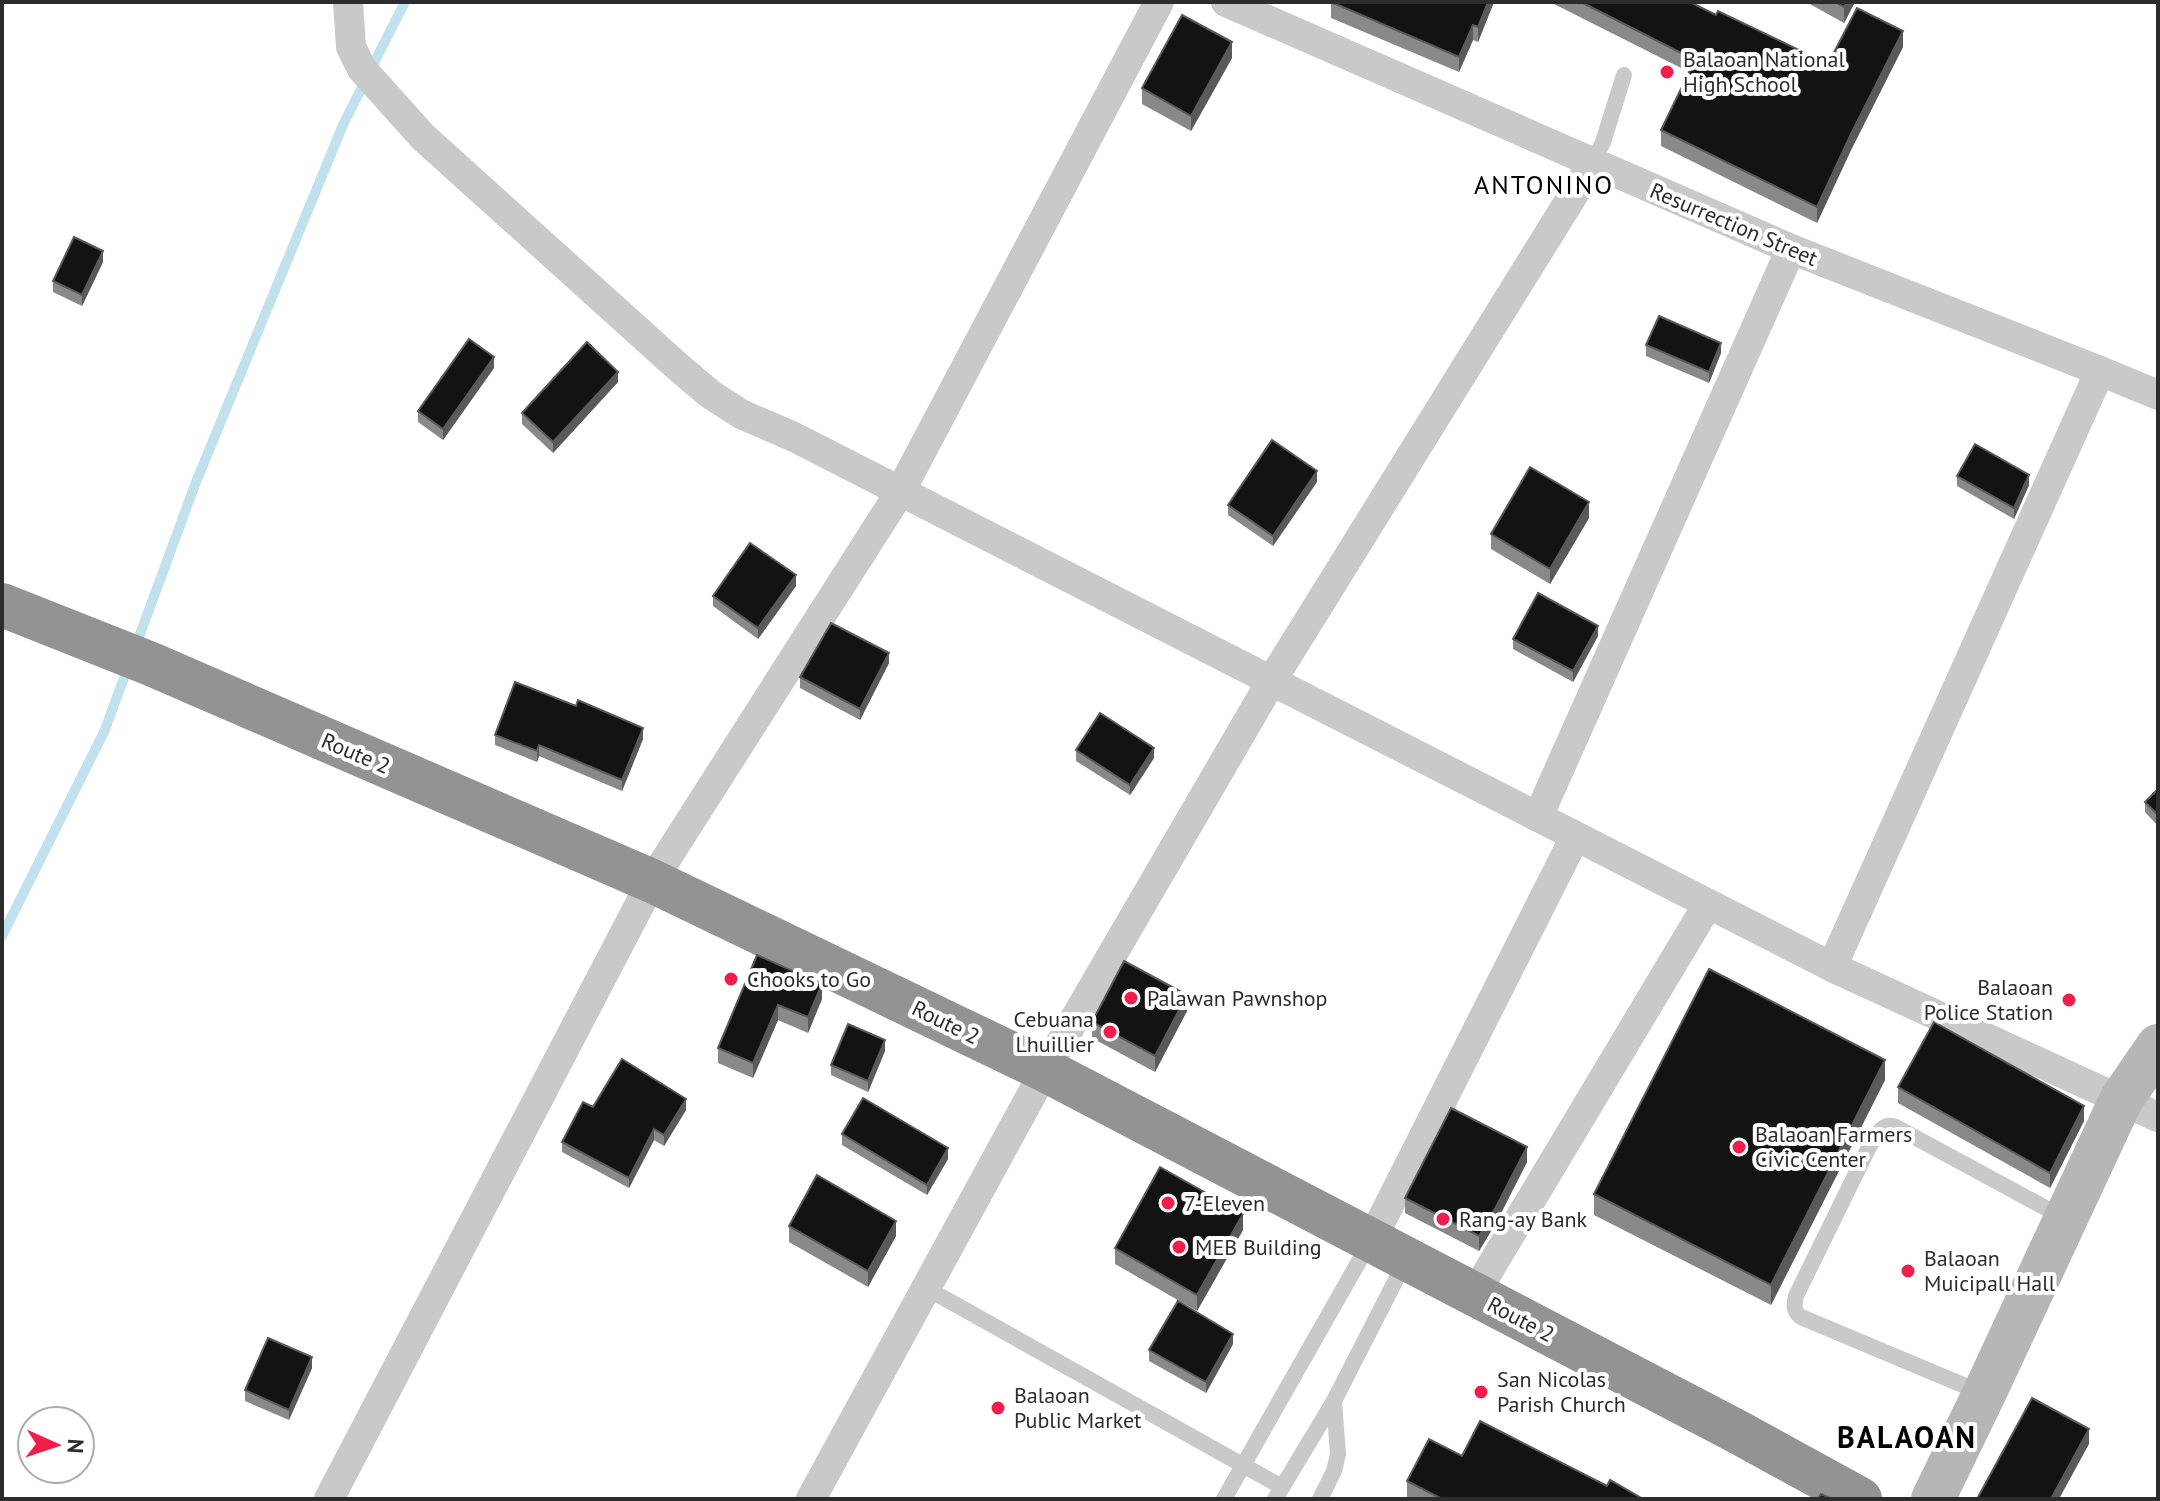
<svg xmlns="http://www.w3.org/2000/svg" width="2160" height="1501" font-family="'PT Sans',sans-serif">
<rect width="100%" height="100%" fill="#fff"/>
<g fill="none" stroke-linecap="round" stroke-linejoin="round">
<g stroke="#c1e2ed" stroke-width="10">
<path d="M373 65 405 2"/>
<path d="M135 648 196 482 343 125 362 87"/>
<path d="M2 936 104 732 128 667"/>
</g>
<g stroke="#c9c9c9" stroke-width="16">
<path d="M1593 163 1603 142 1624 75"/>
<path d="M926 1288 1282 1487"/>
<path d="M1982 1393 1801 1317C1793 1311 1794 1305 1796 1296L1868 1149C1875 1138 1881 1121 1896 1127L2064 1218"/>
<path d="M1224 1499 1370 1242"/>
<path d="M1275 1499 1334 1401 1405 1262"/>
<path d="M1320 1499 1334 1471 1338 1454 1334 1401"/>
</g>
<g stroke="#c9c9c9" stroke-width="30">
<path d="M348 2 351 47 362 69 423 137 677 366 710 394 741 414 794 437 1832 967 2158 1117"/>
<path d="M1226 2 1791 249 2100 371 2158 395"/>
<path d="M1538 817 1791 249"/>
<path d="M1832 967 2100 371"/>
<path d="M1371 1241 1575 837"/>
<path d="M1474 1295 1708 904"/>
<path d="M329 1499 652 881 900 492 1159 2"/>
<path d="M811 1499 1045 1070 1272 680 1593 163"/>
</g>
<path stroke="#b6b6b6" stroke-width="44" d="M1933 1499 1984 1394 2121 1100 2158 1046"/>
<path stroke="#939393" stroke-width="44" d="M2 605 151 664 652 881 1045 1070 1736 1431 1860 1499"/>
</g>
<g fill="#898989">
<path d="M1331 2H1494L1478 42 1473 40 1459 72 1331 18Z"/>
<path d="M1550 2H1690L1716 15 1828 64 1903 47 1851 150 1817 223 1661 146V130L1689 72Z"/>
<path d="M1806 2H1855L1844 23Z"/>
<path d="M1232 58 1191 131 1142 104V88Z"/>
<path d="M103 262 82 306 53 292V281Z"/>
<path d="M1646 345 1721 353 1709 383 1646 356Z"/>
<path d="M494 368 443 440 418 422V411Z"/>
<path d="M618 382 553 453 522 424V413Z"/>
<path d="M1957 476 2029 485 2014 519 1957 486Z"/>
<path d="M1317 482 1273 546 1228 515V505Z"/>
<path d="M1589 518 1550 584 1491 549V534Z"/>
<path d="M796 586 758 639 713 606V596Z"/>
<path d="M1598 636 1573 682 1513 649V639Z"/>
<path d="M889 663 860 720 800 688V677Z"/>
<path d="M495 735 643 739 622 791 539 756 537 762 495 745Z"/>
<path d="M1076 750 1154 758 1130 795 1076 761Z"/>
<path d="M2158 789V826L2145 812V802Z"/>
<path d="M757 955 822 999 808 1033 778 1020 753 1078 718 1063V1048Z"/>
<path d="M1187 1011 1155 1072 1092 1038V1022Z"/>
<path d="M885 1051 868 1092 831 1075V1065Z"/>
<path d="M1885 1080 1771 1305 1594 1215V1194Z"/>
<path d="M1898 1087 2084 1121 2050 1188 1898 1103Z"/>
<path d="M593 1107 686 1110 664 1146 654 1140 629 1188 562 1152V1142Z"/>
<path d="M842 1134 948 1159 927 1195 842 1145Z"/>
<path d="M1527 1162 1496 1223 1479 1251 1405 1213V1198Z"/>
<path d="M789 1226 896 1236 868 1287 789 1242Z"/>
<path d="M1243 1230 1197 1311 1115 1264V1248Z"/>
<path d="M1233 1344 1206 1393 1149 1361V1350Z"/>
<path d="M312 1368 289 1420 245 1401V1390Z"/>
<path d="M1462 1456 1607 1486 1643 1499H1407V1481Z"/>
</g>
<g fill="#5a5a5a">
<path d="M1488 2H1494L1478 42V27Z"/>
<path d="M1847 2H1855L1844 23V7Z"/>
<path d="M1473 25V40L1459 72V57Z"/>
<path d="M1903 31V47L1851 150 1817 223V207L1851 134Z"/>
<path d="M1232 42V58L1191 131V116Z"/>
<path d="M103 251V262L82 306V295Z"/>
<path d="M1721 343V353L1709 383V372Z"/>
<path d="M494 357V368L443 440V429Z"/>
<path d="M618 372V382L553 453V442Z"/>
<path d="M1317 471V482L1273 546V536Z"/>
<path d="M2029 475V485L2014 519V508Z"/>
<path d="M1589 502V518L1550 584V569Z"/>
<path d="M796 575V586L758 639V628Z"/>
<path d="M1598 626V636L1573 682V671Z"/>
<path d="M889 653V663L860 720V709Z"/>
<path d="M643 728V739L622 791V780Z"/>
<path d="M539 745V756L537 762V751Z"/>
<path d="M1154 748V758L1130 795V785Z"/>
<path d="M822 984V999L808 1033V1017Z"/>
<path d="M1187 995V1011L1155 1072V1056Z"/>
<path d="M778 1005V1020L753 1078V1063Z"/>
<path d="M885 1040V1051L868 1092V1081Z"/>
<path d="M1885 1060V1080L1771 1305V1285Z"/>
<path d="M686 1099V1110L664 1146V1135Z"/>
<path d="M2084 1106V1121L2050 1188V1173Z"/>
<path d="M654 1129V1140L629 1188V1178Z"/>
<path d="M1527 1147V1162L1496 1223 1479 1251V1236Z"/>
<path d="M948 1148V1159L927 1195V1185Z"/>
<path d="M1243 1214V1230L1197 1311V1295Z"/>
<path d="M896 1221V1236L868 1287V1271Z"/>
<path d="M1233 1334V1344L1206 1393V1382Z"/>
<path d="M312 1357V1368L289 1420V1410Z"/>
<path d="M2089 1429V1444L2059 1499H2051Z"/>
</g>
<g fill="#131313" stroke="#5a5a5a" stroke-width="2">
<path d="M1331 2H1488L1478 27 1473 25 1459 57Z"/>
<path d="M1581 2H1690L1716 15 1718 11 1828 64 1857 8 1903 31 1851 134 1817 207 1661 130 1695 60Z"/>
<path d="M1835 2H1847L1844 7Z"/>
<path d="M1182 15 1232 42 1191 116 1142 88Z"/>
<path d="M74 237 103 251 82 295 53 281Z"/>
<path d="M1659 316 1721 343 1709 372 1646 345Z"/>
<path d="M469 339 494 357 443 429 418 411Z"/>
<path d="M587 342 618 372 553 442 522 413Z"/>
<path d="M1272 440 1317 471 1273 536 1228 505Z"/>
<path d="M1975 444 2029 475 2014 508 1957 476Z"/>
<path d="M1530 467 1589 502 1550 569 1491 534Z"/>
<path d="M750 543 796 575 758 628 713 596Z"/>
<path d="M1538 593 1598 626 1573 671 1513 639Z"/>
<path d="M831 623 889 653 860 709 800 677Z"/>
<path d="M515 682 576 706 578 700 643 728 622 780 539 745 537 751 495 735Z"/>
<path d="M1100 713 1154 748 1130 785 1076 750Z"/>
<path d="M2158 789V815L2145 802Z"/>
<path d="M757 955 822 984 808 1017 778 1005 753 1063 718 1048Z"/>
<path d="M1124 961 1187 995 1155 1056 1092 1022Z"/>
<path d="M1709 969 1885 1060 1771 1285 1594 1194Z"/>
<path d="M1934 1022 2084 1106 2050 1173 1898 1087Z"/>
<path d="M848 1024 885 1040 868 1081 831 1065Z"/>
<path d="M622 1059 686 1099 664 1135 654 1129 629 1178 562 1142 583 1102 593 1107Z"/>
<path d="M863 1098 948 1148 927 1185 842 1134Z"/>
<path d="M1451 1108 1527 1147 1496 1207 1479 1236 1405 1198Z"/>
<path d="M1160 1167 1243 1214 1197 1295 1115 1248Z"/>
<path d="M817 1175 896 1221 868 1271 789 1226Z"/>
<path d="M1178 1301 1233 1334 1206 1382 1149 1350Z"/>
<path d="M268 1338 312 1357 289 1410 245 1390Z"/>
<path d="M2032 1398 2089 1429 2051 1499H1977Z"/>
<path d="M1480 1421 1607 1486 1610 1480 1643 1499H1442L1407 1481 1429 1439 1462 1456Z"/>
<path d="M1821 1494 1832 1499H1818Z"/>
</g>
<g fill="#f31d4b" stroke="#fff" stroke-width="3">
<circle cx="1667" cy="72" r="8"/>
<circle cx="731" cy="979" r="8"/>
<circle cx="1131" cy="998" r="8"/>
<circle cx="2069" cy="1000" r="8"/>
<circle cx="1110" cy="1032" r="8"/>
<circle cx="1739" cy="1147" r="8"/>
<circle cx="1168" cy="1203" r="8"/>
<circle cx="1443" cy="1219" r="8"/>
<circle cx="1179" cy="1247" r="8"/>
<circle cx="1908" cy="1271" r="8"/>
<circle cx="1481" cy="1392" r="8"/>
<circle cx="998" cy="1408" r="8"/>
</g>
<g text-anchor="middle" stroke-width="8" stroke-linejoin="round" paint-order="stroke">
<g font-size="22" fill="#2c2c2c" stroke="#fff" text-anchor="start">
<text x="1683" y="67">Balaoan National<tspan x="1683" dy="25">High School</tspan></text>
<text x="747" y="987">Chooks to Go</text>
<text x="2053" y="995" text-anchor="end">Balaoan<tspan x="2053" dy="25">Police Station</tspan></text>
<text x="1147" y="1006">Palawan Pawnshop</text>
<text x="1094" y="1027" text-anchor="end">Cebuana<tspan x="1094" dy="25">Lhuillier</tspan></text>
<text x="1755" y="1142">Balaoan Farmers<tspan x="1755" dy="25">Civic Center</tspan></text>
<text x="1184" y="1211">7-Eleven</text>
<text x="1459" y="1227">Rang-ay Bank</text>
<text x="1195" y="1255">MEB Building</text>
<text x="1924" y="1266">Balaoan<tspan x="1924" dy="25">Muicipall Hall</tspan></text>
<text x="1497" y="1387">San Nicolas<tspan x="1497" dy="25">Parish Church</tspan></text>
<text x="1014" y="1403">Balaoan<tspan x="1014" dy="25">Public Market</tspan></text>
</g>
<g font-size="22" fill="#2c2c2c" stroke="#fff">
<text transform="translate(1734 224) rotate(23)" y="8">Resurrection Street</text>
<text transform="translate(356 753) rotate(23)" y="8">Route 2</text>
<text transform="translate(946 1022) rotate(26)" y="8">Route 2</text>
<text transform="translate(1521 1319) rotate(28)" y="8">Route 2</text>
</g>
<g font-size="26" letter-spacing="2" fill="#000" stroke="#fff">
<text x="1544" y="194">ANTONINO</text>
</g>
<g font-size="30" font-weight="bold" letter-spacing="2" fill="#000" stroke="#fff">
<text x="1907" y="1448">BALAOAN</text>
</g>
</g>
<rect width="2160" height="1501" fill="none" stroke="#2c2c2c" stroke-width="8"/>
<g transform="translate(56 1445) rotate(93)"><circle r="38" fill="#ffffff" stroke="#ababab" stroke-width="2"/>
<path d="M0-6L14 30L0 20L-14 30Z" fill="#f31d4b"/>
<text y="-12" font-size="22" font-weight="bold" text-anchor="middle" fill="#2c2c2c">N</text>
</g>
</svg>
